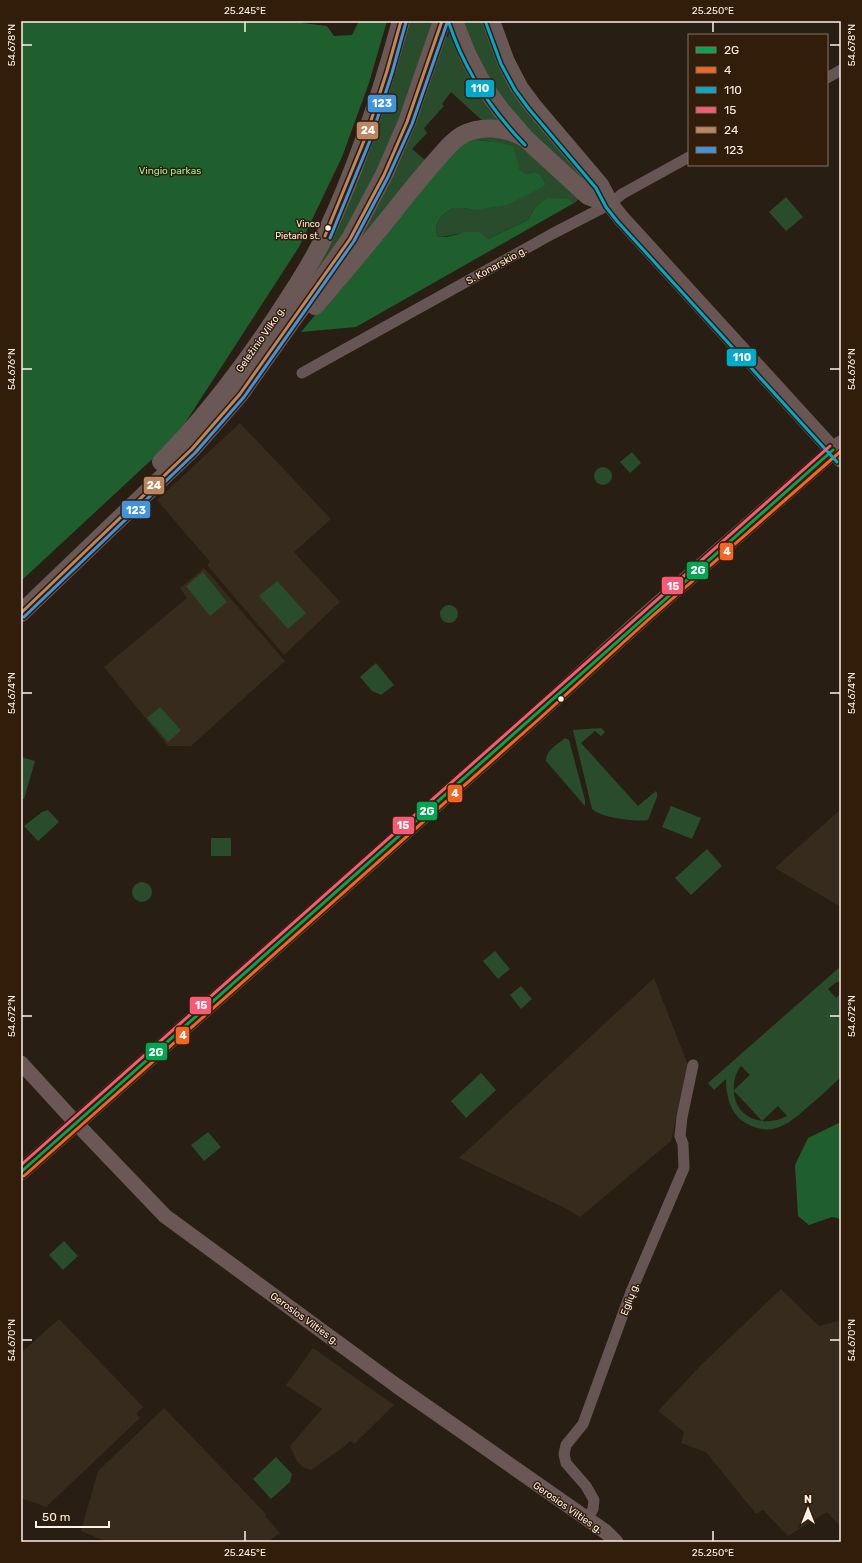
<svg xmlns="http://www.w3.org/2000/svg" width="862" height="1563" font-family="Rubik,sans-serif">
<rect width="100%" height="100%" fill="#291e13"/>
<g fill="#362b1c">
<path d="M240 423 331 519 294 552 340 602 284 655 207 565 210 562 157 500Z"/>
<path d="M204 568 285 661 191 746H168L104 667 187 598 180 588Z"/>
<path d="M841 809V907L775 868Z"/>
<path d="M654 978 688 1065 671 1141 580 1217 567 1209 459 1158Z"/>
<path d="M781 1289 819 1326 838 1321 841 1323V1527L827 1512 788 1536 763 1510 756 1514 706 1452 681 1443 684 1432 658 1411 702 1364Z"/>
<path d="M59 1319 143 1407 136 1414 140 1418 46 1507 21 1498V1353Z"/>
<path d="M313 1348 394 1405 354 1444 350 1441 345 1446 311 1470 303 1467 297 1461 290 1446 322 1409 286 1385Z"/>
<path d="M164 1408 266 1514 265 1516 280 1533 267 1542H107L81 1531 98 1471Z"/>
</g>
<g fill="#294c2d" fill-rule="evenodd">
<path d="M407 21H435L425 53 381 165 341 243 292 304Z"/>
<path d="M460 21H484L592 190 530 133 487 80Z"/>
<path d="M450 30 502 125 486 124 451 92 442 104 444 106 424 128 427 133 412 149 425 160 350 256 445 36 448 37Z"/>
<path d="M480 136 514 140 579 198 576 202 574 203 569 199 534 209 528 220 488 239 463 233 441 237 437 236 436 226 441 216 453 208H464L473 210 546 184 540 174 535 172 527 174 520 170C513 148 492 136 468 142L465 141Z"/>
<path d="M786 197 803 217 786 231 769 212Z"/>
<path d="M632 452 641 463 630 473 620 462Z"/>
<circle cx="603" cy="476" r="9"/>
<path d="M203 572 227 602 210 616 186 586Z"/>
<path d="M277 581 306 613 288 629 259 596Z"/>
<circle cx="449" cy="614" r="9"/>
<path d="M376 663 394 685 381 695 372 691 360 677Z"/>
<path d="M160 707 181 730 168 742 147 718Z"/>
<path d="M601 728 605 732 601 736 595 731 581 743 638 806 656 791 657 793V797L648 820C636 822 601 818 592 809L573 730Z"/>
<path d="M565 738 569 740 585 800V806L546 761C545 751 558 744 565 738Z"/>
<path d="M21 757 35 761 24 799 21 798Z"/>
<path d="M671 806 701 818 692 839 662 827Z"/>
<path d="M48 810 59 822 38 841 24 826 42 812Z"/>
<rect x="211" y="838" width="20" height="18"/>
<path d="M707 849 722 866 691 895 675 878Z"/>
<circle cx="142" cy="892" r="10"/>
<path d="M495 951 510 969 498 979 483 961Z"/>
<path d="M841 966V981L835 983 828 989 836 998 841 993V1077C830 1087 820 1097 809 1106 788 1124 772 1139 744 1122 730 1113 726 1095 726 1079L714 1090 708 1083ZM741 1066 750 1075 734 1090C733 1081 736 1072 741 1066ZM734 1091 762 1121 778 1106 787 1116C765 1128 735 1119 734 1091Z"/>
<path d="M521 986 532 999 521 1009 510 995Z"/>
<path d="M481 1073 496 1090 466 1118 451 1101Z"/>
<path d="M208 1132 221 1147 204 1161 191 1145Z"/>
<path d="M64 1241 78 1256 63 1270 49 1255Z"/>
<path d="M276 1457 292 1474 290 1482 271 1499 253 1479Z"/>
</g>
<g fill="#1f5e2d">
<path d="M21 21H301L302 23 327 26 334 36 352 35 359 21H387L369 83 342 157 299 247 176 437 21 581Z"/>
<path d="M475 140 495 142 513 146 520 170 527 174 535 172 540 174 546 184 543 187 507 205 473 210 464 208H453L441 216 436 226 437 236C450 240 464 229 478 232 481 233 485 237 488 239L528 220 534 209 547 198 569 199 574 203 356 327 301 332 453 149 465 141 468 142Z"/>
<path d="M841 1122V1219L832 1217 809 1225 798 1216 795 1165 808 1138Z"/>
</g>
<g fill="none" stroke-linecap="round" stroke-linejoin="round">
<g stroke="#675555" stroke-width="11">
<path d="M827 78 841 70"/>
<path d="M302 373 552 234 610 204 622 194 689 157"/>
<path d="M587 1519 593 1509 594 1500 586 1486 566 1463 564 1454 566 1445 583 1424 631 1292 684 1168 683 1144 680 1136 682 1117 693 1065"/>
</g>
<path stroke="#6b5756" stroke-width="15" d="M21 1063 76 1123 165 1216 397 1386 606 1532 616 1542"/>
<g stroke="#695554" stroke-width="17">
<path d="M610 204 621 218 841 459"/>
<path d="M21 1172 535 716 645 616 841 444"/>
</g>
<g stroke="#6a5856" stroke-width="18">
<path d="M454 21 468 56 485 88 501 110 526 139 588 196 610 204"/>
<path d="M491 21 506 62 519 87 533 106 600 185 610 204"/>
<path d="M315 306C341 276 366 246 391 215 406 196 421 177 438 158 445 150 452 141 462 135 482 125 507 127 526 139"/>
<path d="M161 462C205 418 244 366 279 313 295 288 313 262 325 235 358 166 381 94 401 21"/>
<path d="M21 613 192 449 240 394 350 239 384 175 407 122 442 21"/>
</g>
<g stroke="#321d0a" stroke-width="6">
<path id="bus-1" d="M21 1172 833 450"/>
</g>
<g stroke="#321d0a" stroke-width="6">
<path id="bus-2" d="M24 1176 538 720 648 620 841 451"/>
</g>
<g stroke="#321d0a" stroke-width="6">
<g id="bus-3">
<path d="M449 23C464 69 491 110 525 145"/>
<path d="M486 23 501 64 515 90 529 109 596 188 606 207 617 221 837 462"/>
</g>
</g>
<g stroke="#321d0a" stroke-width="6">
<path id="bus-4" d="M21 1165 830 446"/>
</g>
<g stroke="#321d0a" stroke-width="6">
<g id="bus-5">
<path d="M325 236 366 136 387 71 401 21"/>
<path d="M21 613 192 449 240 394 350 239 384 175 407 122 442 21"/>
</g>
</g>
<g stroke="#321d0a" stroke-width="6">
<g id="bus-6">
<path d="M330 238 371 138 392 73 406 22"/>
<path d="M24 617 195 453 244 397 354 241 388 177 412 124 447 23"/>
</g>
</g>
<use href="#bus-1" stroke="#00a651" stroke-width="3"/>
<use href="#bus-2" stroke="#f26522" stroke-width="3"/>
<use href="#bus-3" stroke="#00a9ce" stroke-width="3"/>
<use href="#bus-4" stroke="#f75a77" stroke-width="3"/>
<use href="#bus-5" stroke="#bb8660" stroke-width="3"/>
<use href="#bus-6" stroke="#4094de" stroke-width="3"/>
</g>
<path fill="none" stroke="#fdf1e8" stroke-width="1.5" d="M245 22V32M713 22V32M22 45H32M830 45H840M22 369H32M830 369H840M22 693H32M830 693H840M22 1016H32M830 1016H840M22 1340H32M830 1340H840M245 1531V1541M713 1531V1541"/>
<g fill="#fdf1e8" stroke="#321d0a" stroke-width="1.5">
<circle cx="328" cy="228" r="3.5"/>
<circle cx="561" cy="699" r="3.5"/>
</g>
<g text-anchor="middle" stroke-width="3" stroke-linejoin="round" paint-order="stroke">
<g font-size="9" fill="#fdf1e8" stroke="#321d0a" text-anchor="end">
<text x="320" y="227">Vinco<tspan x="320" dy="12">Pietario st.</tspan></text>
</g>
<g font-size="10" fill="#91f1a1" stroke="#321d0a">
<text x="170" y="174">Vingio parkas</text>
</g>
<g font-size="10" fill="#fdf1e8" stroke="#321d0a">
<text transform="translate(496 265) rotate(-29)" y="4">S. Konarskio g.</text>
<text transform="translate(260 339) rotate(-55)" y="4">Geležinio Vilko g.</text>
<text transform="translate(629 1299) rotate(-69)" y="4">Eglių g.</text>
<text transform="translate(305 1318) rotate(36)" y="4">Gerosios Vilties g.</text>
<text transform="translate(568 1507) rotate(35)" y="4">Gerosios Vilties g.</text>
</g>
</g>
<g stroke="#321d0a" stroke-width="1.5">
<rect x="465" y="79" width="30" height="19" rx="4" fill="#00a9ce"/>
<rect x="367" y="94" width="30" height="19" rx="4" fill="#4094de"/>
<rect x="356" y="121" width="23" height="19" rx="4" fill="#bb8660"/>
<rect x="726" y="348" width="31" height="19" rx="4" fill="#00a9ce"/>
<rect x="143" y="476" width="22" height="19" rx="4" fill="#bb8660"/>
<rect x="121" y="500" width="30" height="19" rx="4" fill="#4094de"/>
<rect x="719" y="542" width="15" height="19" rx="4" fill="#f26522"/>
<rect x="686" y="561" width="23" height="19" rx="4" fill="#00a651"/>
<rect x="661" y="576" width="23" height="19" rx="4" fill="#f75a77"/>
<rect x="447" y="784" width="16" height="19" rx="4" fill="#f26522"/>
<rect x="416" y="801" width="22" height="20" rx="4" fill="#00a651"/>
<rect x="392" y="816" width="23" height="19" rx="4" fill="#f75a77"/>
<rect x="189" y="996" width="23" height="19" rx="4" fill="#f75a77"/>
<rect x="175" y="1026" width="15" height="19" rx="4" fill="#f26522"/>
<rect x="145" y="1042" width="23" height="19" rx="4" fill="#00a651"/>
</g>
<g font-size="11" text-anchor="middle" font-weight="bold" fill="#fff">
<text x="480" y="92">110</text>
<text x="382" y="107">123</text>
<text x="368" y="134">24</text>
<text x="742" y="361">110</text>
<text x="154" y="489">24</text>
<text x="136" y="514">123</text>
<text x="727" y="555">4</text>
<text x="698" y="574">2G</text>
<text x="673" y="590">15</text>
<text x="455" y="797">4</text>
<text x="427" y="815">2G</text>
<text x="403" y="829">15</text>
<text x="201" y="1009">15</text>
<text x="183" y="1039">4</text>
<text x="156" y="1056">2G</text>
</g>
<rect width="862" height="1563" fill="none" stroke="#321d0a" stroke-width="44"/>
<rect x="688" y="34" width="140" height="132" fill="#321d0a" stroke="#837263"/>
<rect x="696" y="47" width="20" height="6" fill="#00a651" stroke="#837263"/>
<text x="724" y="54" font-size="12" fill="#fdf1e8">2G</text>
<rect x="696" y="67" width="20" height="6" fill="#f26522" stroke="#837263"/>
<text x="724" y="74" font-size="12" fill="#fdf1e8">4</text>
<rect x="696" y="87" width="20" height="6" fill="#00a9ce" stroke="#837263"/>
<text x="724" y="94" font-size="12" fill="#fdf1e8">110</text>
<rect x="696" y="107" width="20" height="6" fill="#f75a77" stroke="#837263"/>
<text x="724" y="114" font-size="12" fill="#fdf1e8">15</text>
<rect x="696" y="127" width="20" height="6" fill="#bb8660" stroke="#837263"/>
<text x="724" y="134" font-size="12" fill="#fdf1e8">24</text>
<rect x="696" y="147" width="20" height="6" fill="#4094de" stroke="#837263"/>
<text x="724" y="154" font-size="12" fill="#fdf1e8">123</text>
<g transform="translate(808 1509)" stroke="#321d0a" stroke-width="3" paint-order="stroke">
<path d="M0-3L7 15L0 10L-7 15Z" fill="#fdf1e8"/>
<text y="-6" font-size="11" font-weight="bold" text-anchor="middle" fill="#fdf1e8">N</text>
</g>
<path d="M36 1521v6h73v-6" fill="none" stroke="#fdf1e8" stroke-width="2"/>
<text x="42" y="1521" font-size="12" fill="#fdf1e8" stroke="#321d0a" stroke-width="3" paint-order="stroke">50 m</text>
<rect x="22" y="22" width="818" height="1519" fill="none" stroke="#fdf1e8" stroke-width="1.5"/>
<g font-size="10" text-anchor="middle" fill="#fdf1e8">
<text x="245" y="14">25.245°E</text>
<text x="713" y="14">25.250°E</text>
<text transform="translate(11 45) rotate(-90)" y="4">54.678°N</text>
<text transform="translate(851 45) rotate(-90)" y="4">54.678°N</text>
<text transform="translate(11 369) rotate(-90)" y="4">54.676°N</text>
<text transform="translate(851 369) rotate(-90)" y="4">54.676°N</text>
<text transform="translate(11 693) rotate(-90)" y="4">54.674°N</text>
<text transform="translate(851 693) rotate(-90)" y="4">54.674°N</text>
<text transform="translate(11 1016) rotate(-90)" y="4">54.672°N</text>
<text transform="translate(851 1016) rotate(-90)" y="4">54.672°N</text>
<text transform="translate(11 1340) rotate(-90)" y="4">54.670°N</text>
<text transform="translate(851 1340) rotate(-90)" y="4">54.670°N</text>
<text x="245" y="1556">25.245°E</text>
<text x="713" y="1556">25.250°E</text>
</g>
</svg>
